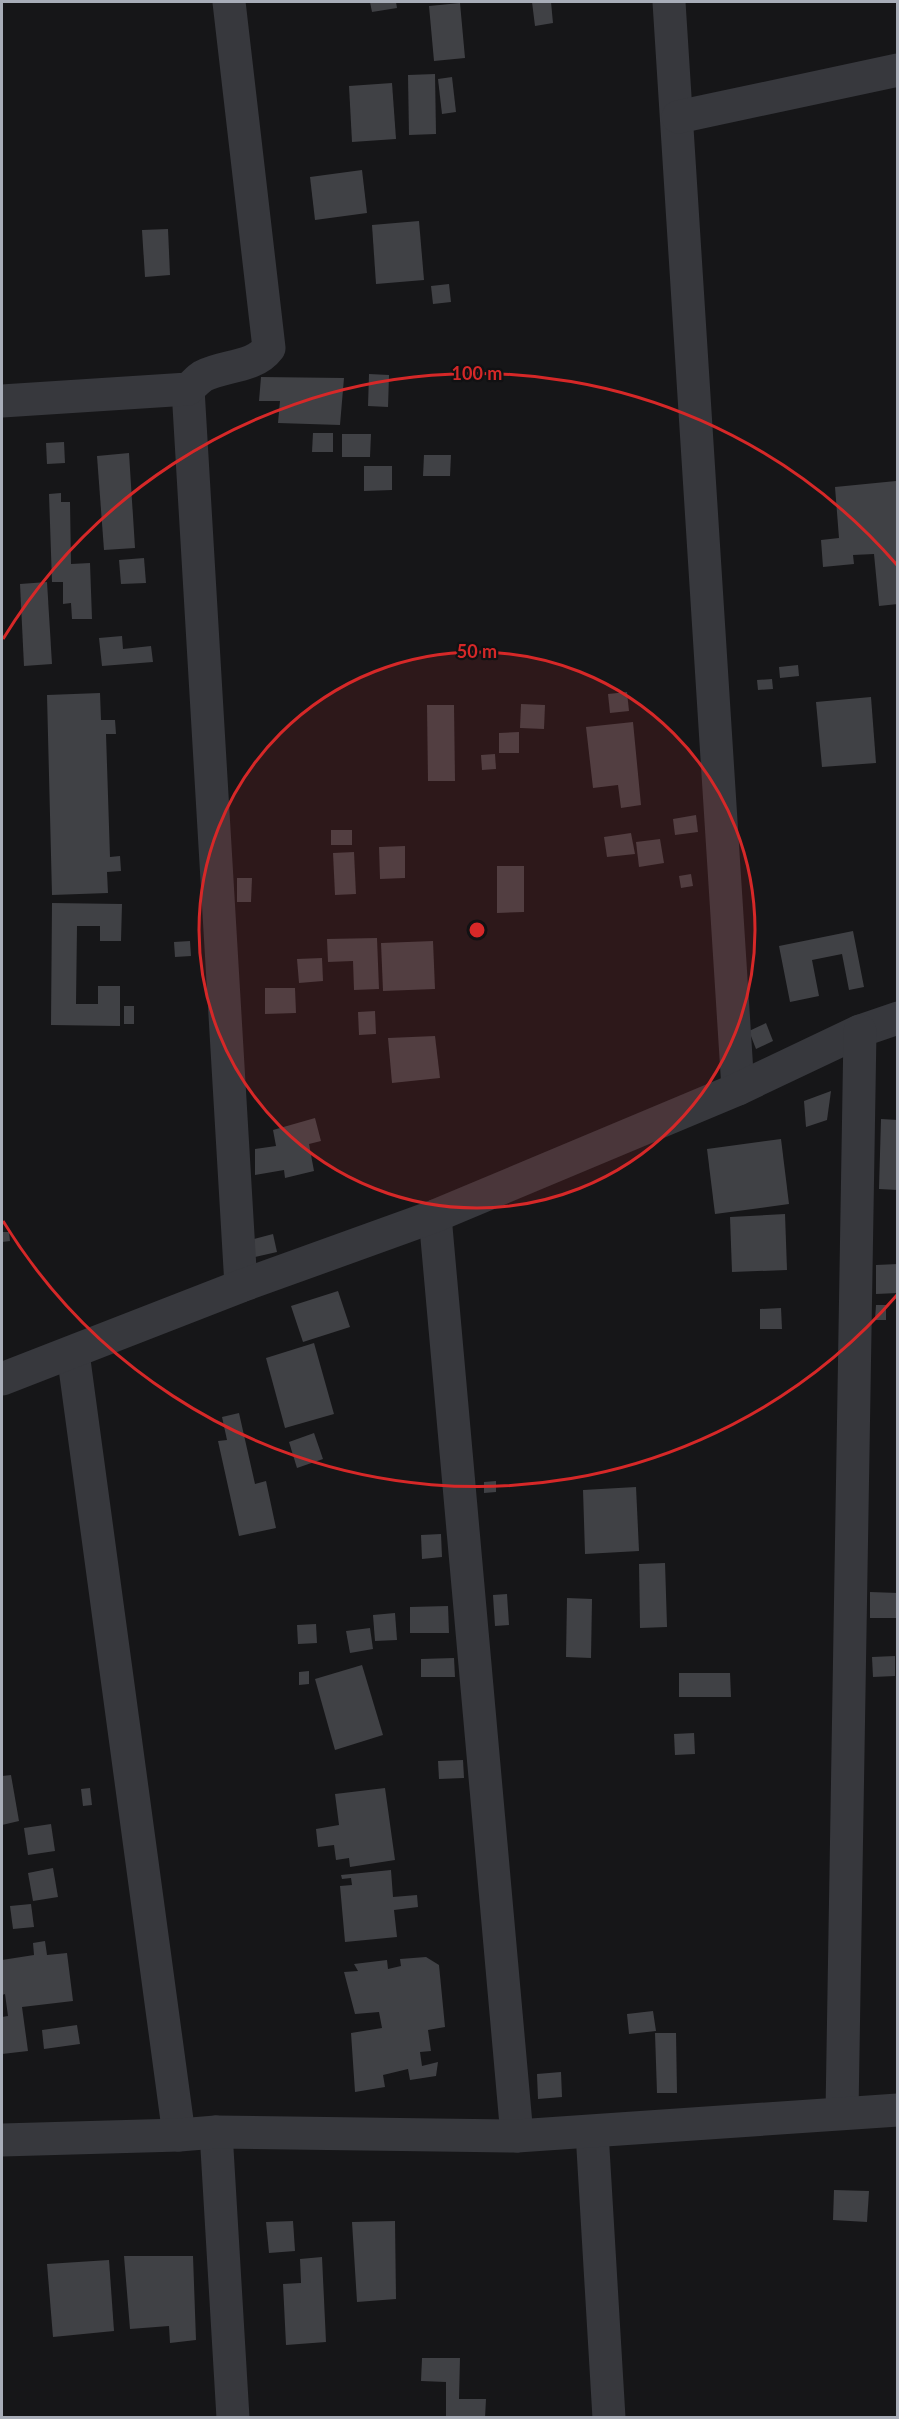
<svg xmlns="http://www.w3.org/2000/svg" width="899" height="2419" font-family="Lato,sans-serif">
<rect width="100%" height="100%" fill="#161618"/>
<g fill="#404145">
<path d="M370 2H396L397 8 372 12Z"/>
<path d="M532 2H551L553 23 535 26Z"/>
<path d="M460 3 465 58 434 61 429 6Z"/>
<path d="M435 74 436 134 409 135 408 75Z"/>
<path d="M452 77 456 112 442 114 438 79Z"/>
<path d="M392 83 396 139 352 142 349 86Z"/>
<path d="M362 170 367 213 315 220 310 177Z"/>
<path d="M419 221 424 280 376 284 372 225Z"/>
<path d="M168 229 170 275 145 277 142 230Z"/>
<path d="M449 284 451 302 433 304 431 286Z"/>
<path d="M369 374 389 375 388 407 368 406Z"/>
<path d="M261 377 344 378 340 425 278 423 280 401H259Z"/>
<path d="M313 433H333V452H312Z"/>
<path d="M342 434H371L370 457H342Z"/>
<path d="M64 442 65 463 47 464 46 443Z"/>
<path d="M129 453 135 548 104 550 97 456Z"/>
<path d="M424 455H451L450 476H423Z"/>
<path d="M364 466H392V490L364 491Z"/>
<path d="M896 481 898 604 879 606 874 554 853 555 854 564 823 567 821 540 839 538 835 487Z"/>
<path d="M61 493V502H70L71 564 90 563 92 619H72L71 603 63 604V582H52L49 494Z"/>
<path d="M144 558 146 583 121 584 119 560Z"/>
<path d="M47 582 52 664 24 666 20 584Z"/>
<path d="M122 636 123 649 151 646 153 662 102 666 99 638Z"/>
<path d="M798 665 799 676 780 678 779 667Z"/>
<path d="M772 679 773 689 758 690 757 680Z"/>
<path d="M627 692 629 711 610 713 608 694Z"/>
<path d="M100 693 101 720H115L116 734H106L110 857 120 856 121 871 107 872 108 893 52 895 47 695Z"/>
<path d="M871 697 876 763 822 767 816 702Z"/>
<path d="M521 704 545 705 544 729 520 728Z"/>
<path d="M427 705H454L455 781H428Z"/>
<path d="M633 722 641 805 621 808 618 785 593 788 586 727Z"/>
<path d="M519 732V753H499V733Z"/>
<path d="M495 754 496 769 482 770 481 755Z"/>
<path d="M696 815 698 832 675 835 673 819Z"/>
<rect x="331" y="830" width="21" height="15"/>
<path d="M631 833 635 854 607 857 604 837Z"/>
<path d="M660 839 664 863 639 867 636 842Z"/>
<path d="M405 846V878L380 879 379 847Z"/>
<path d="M354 852 356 894 335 895 333 853Z"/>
<path d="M497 866H524V912L497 913Z"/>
<path d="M691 874 693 886 681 888 679 876Z"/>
<path d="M237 878H252L251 902H237Z"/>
<path d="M52 903 122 904 121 941H100V926H77L76 1004H98V986H120V1026L51 1025Z"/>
<path d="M853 931 864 987 849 990 842 954 812 960 819 996 790 1002 779 946Z"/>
<path d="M377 938 379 989 354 990 353 961 328 962 327 939Z"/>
<path d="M190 941 191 956 175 957 174 942Z"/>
<path d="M433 941 435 989 383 991 381 943Z"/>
<path d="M322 958 323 981 299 983 297 959Z"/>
<path d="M265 988H295L296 1013 265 1014Z"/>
<rect x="124" y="1006" width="10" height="18"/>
<path d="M375 1011 376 1034 359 1035 358 1012Z"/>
<path d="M766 1023 773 1041 756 1049 749 1031Z"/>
<path d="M435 1036 440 1078 392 1083 388 1038Z"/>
<path d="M831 1091 827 1120 806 1127 804 1101Z"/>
<path d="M315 1118 321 1141 309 1144 314 1171 285 1178 284 1170 255 1175V1149L276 1146 273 1130Z"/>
<path d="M881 1119 898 1120V1190L879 1189Z"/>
<path d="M781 1139 789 1204 715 1214 707 1149Z"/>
<path d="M785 1214 787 1270 732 1272 730 1217Z"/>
<path d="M2 1232H9L10 1241 2 1242Z"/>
<path d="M273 1234 277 1252 255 1257 254 1239Z"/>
<path d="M898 1264V1293L876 1294V1265Z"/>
<path d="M338 1291 350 1327 303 1342 291 1306Z"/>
<path d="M876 1305H886V1320H875Z"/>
<path d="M781 1308 782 1329H760V1309Z"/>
<path d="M314 1343 334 1414 285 1428 266 1358Z"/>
<path d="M239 1413 255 1484 266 1481 276 1528 239 1536 218 1441 227 1440 222 1417Z"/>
<path d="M314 1433 323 1459 297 1468 289 1442Z"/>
<path d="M496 1481V1492L484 1493V1482Z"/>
<path d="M636 1487 639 1551 585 1554 583 1490Z"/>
<path d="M441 1534 442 1557 422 1559 421 1535Z"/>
<path d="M665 1563 667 1627 640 1628 639 1564Z"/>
<path d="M870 1592 898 1593V1618H870Z"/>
<path d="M507 1594 509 1625 495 1626 493 1595Z"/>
<path d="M567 1598 592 1599 591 1658 566 1657Z"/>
<path d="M448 1606 449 1633H410V1607Z"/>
<path d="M395 1613 397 1640 375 1641 373 1615Z"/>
<path d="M316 1624 317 1643 298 1644 297 1625Z"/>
<path d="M370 1628 373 1649 350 1653 346 1631Z"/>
<path d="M895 1656V1676L873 1677 872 1657Z"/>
<path d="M454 1658 455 1677H421V1659Z"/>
<path d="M362 1665 383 1735 335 1750 315 1679Z"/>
<path d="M309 1671V1684L299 1685V1672Z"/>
<path d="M679 1673H730L731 1697H679Z"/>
<path d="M694 1733 695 1754 675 1755 674 1734Z"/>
<path d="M463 1760 464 1778 439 1779 438 1761Z"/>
<path d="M11 1775 19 1821 2 1825V1776Z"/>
<path d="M90 1788 92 1805 83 1806 81 1789Z"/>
<path d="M385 1788 395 1860 350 1867 349 1858 336 1860 334 1845 318 1847 316 1829 339 1825 335 1794Z"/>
<path d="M51 1824 55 1851 28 1855 24 1828Z"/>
<path d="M53 1868 58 1897 33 1901 28 1873Z"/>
<path d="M391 1870 393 1897 417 1895 418 1907 394 1910 397 1937 345 1942 340 1886 352 1885 351 1878 342 1879 341 1875Z"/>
<path d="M31 1904 34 1927 13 1929 10 1906Z"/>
<path d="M45 1941 47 1955 67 1953 73 2001 22 2007 28 2051 2 2054V2017L8 2016 5 1994 2 1995V1960L34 1955 33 1943Z"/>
<path d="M426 1957 439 1965 445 2027 428 2030 431 2051 420 2052 422 2066 438 2062 436 2076 410 2080 408 2069 383 2075 385 2087 355 2092 351 2033 382 2028 379 2012 355 2014 344 1972 358 1971 354 1964 387 1960 388 1969 401 1966 400 1959Z"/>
<path d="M653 2011 656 2031 629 2034 627 2014Z"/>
<path d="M77 2025 80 2044 44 2049 42 2030Z"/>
<path d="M655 2033H676L677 2093H657Z"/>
<path d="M561 2072 562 2097 538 2099 537 2074Z"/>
<path d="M834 2190 869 2191 867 2222 833 2220Z"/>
<path d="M293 2221 295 2251 269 2253 266 2222Z"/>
<path d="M395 2221 396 2299 357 2302 352 2222Z"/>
<path d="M124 2256H193L196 2340 170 2343 169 2326 130 2329Z"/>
<path d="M322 2257 326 2342 286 2345 283 2284 301 2283 300 2259Z"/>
<path d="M109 2260 114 2331 53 2337 47 2264Z"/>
<path d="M422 2358H460L459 2399H486L485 2418H446V2382L421 2381Z"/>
</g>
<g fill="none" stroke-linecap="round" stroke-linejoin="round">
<g stroke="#37383d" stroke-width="33">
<path d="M669 2 738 1089"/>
<path d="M678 117 898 70"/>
<path d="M188 389 241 1286"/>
<path d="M2 401 188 389C193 385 198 379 203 376 224 365 254 368 269 348L229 2"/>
<path d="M435 1216 517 2136"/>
<path d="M73 1353 179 2135"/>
<path d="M2 1379 241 1286 435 1216 738 1089 860 1031 898 1018"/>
<path d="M842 2112 860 1031"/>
<path d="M216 2132 233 2418"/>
<path d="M592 2132 609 2418"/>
<path d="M2 2140 179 2135 216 2132 517 2136 898 2110"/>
</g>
</g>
<circle cx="477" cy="930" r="278" fill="#d62828" fill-opacity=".12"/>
<g fill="none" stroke="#d62828" stroke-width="3">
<circle cx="477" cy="930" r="278"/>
<path d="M897 1295A556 556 0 0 1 3 1221M3 639A556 556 0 0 1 897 565"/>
</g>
<circle cx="477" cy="930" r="9" fill="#d62828" stroke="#111113" stroke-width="3"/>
<g font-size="18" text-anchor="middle" font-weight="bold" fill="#d62828" stroke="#111113" stroke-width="4.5" stroke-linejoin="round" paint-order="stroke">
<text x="477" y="380">100 m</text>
<text x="477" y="658">50 m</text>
</g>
<rect width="899" height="2419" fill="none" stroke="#a8adb8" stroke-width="6"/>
</svg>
